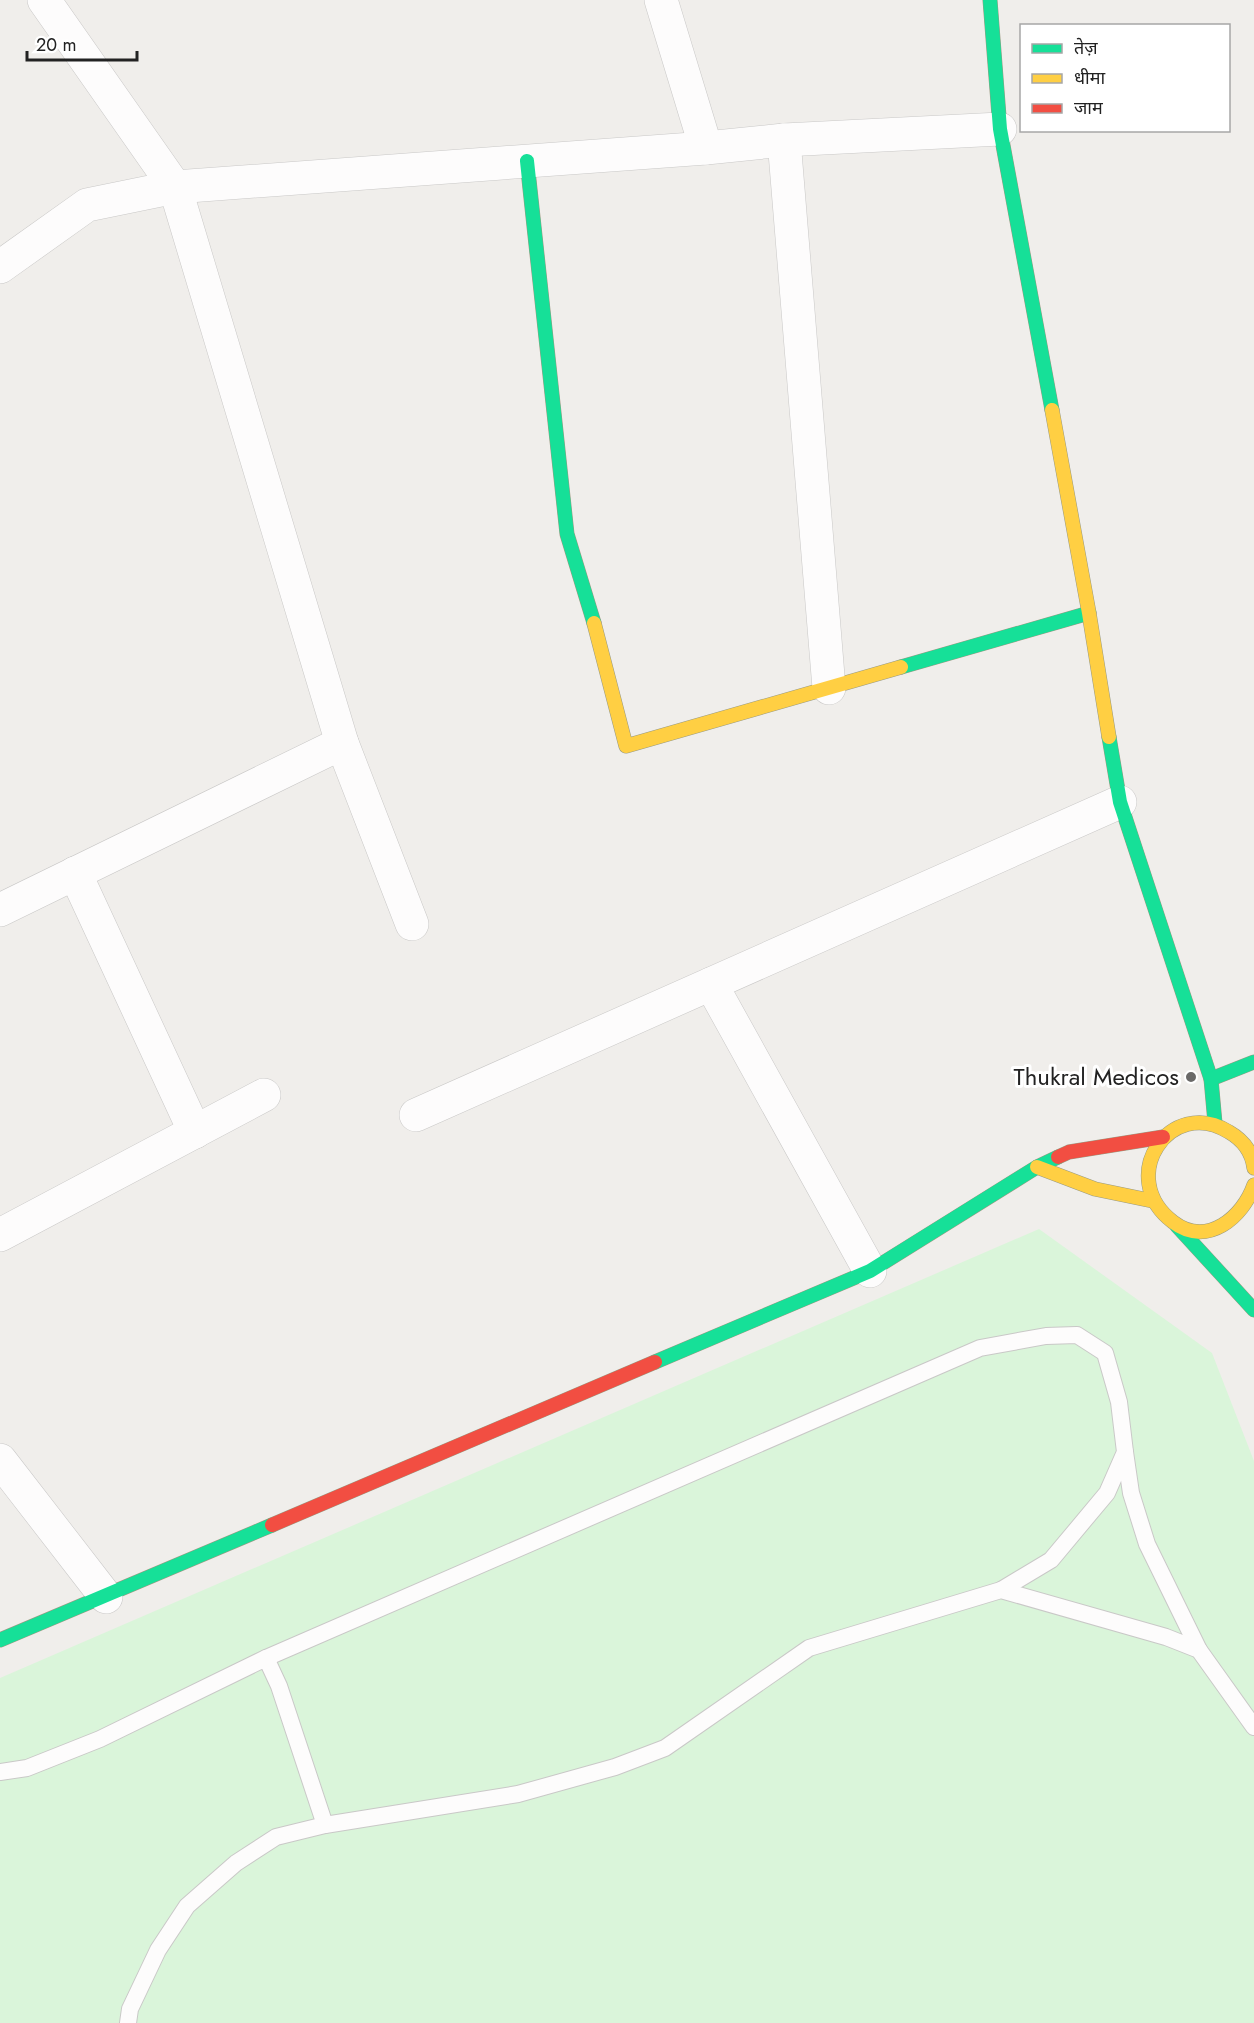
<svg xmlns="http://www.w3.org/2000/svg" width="1254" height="2023" font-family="Jost,'Noto Sans Devanagari',sans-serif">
<rect width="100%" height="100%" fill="#f0eeeb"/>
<path fill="#daf5da" d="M1039 1229 1212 1353 1254 1461V2023H0V1678Z"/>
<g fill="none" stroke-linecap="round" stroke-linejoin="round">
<g stroke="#c9c8c7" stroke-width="18">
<g id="lane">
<path d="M1125 1452 1131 1493 1147 1544 1199 1650"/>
<path d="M266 1658 980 1348 1046 1336 1077 1335 1105 1353 1119 1402 1125 1452 1107 1493 1051 1560 1001 1590"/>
<path d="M0 1772 27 1768 100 1739 266 1658 279 1686 325 1825"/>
<path d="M128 2023 130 2009 158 1950 187 1906 236 1863 276 1837 325 1825 518 1794 615 1767 665 1748 809 1648 1001 1590 1166 1637 1199 1650 1254 1727"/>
</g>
</g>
<g stroke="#c9c8c7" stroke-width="34">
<g id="street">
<path d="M44 0 175 187 342 743 412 924"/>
<path d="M661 0 706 148"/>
<path d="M784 140 829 688"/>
<path d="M0 267 87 205 175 187 706 148 784 140 1000 129"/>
<path d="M75 873 195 1132"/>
<path d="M0 910 342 743"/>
<path d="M711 984 870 1271"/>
<path d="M416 1115 1120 802"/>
<path d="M0 1235 264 1095"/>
<path d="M0 1460 106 1597"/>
</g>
</g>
<g stroke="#999a82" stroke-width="15">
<g id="fast">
<path d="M990 0 1000 129 1052 410"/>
<path d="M527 161 567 534 594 623"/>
<path d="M901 667 1089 613"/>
<path d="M1109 737 1120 802 1211 1079 1215 1123"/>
<path d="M1211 1079 1254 1062"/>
<path d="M1177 1226 1254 1310"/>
<path d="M655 1362 870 1271 1037 1167 1058 1157"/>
<path d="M0 1640 272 1525"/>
</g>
</g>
<g stroke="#999a82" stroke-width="15">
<g id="slow">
<path d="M1052 410 1089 613 1109 737"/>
<path d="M594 623 626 746 901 667"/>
<path d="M1037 1167 1095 1189 1153 1201"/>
<path d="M1254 1168C1252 1152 1243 1140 1229 1132 1170 1095 1115 1178 1173 1222 1207 1248 1243 1217 1254 1185"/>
</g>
</g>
<g stroke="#999a82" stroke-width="15">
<g id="jam">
<path d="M1058 1157 1069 1152 1163 1137"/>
<path d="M272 1525 655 1362"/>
</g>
</g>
<use href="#lane" stroke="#fdfcfc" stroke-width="16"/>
<use href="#street" stroke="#fdfcfc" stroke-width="33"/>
<use href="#fast" stroke="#16e098" stroke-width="14"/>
<use href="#slow" stroke="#ffcf43" stroke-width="14"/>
<use href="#jam" stroke="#f24e42" stroke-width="14"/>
</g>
<circle fill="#6a6968" stroke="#fff" stroke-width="2" cx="1191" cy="1077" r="6"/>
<g text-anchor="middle" stroke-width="6" stroke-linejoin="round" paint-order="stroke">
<g font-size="24" fill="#222" stroke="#fff" text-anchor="end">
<text x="1179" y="1085">Thukral Medicos</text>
</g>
</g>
<rect x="1020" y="24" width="210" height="108" fill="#ffffff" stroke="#a7a7a7" stroke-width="1.5"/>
<rect x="1032" y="44" width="30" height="9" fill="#16e098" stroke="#a7a7a7" stroke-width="1.5"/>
<text x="1074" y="54" font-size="18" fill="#222222">तेज़</text>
<rect x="1032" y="74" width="30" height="9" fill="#ffcf43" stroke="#a7a7a7" stroke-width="1.5"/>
<text x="1074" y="84" font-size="18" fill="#222222">धीमा</text>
<rect x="1032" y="104" width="30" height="9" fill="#f24e42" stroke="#a7a7a7" stroke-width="1.5"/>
<text x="1074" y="114" font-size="18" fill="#222222">जाम</text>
<path d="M27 51v9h110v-9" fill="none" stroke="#222222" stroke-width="3"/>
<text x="36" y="51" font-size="18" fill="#222222" stroke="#ffffff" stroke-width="4.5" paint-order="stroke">20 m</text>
</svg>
